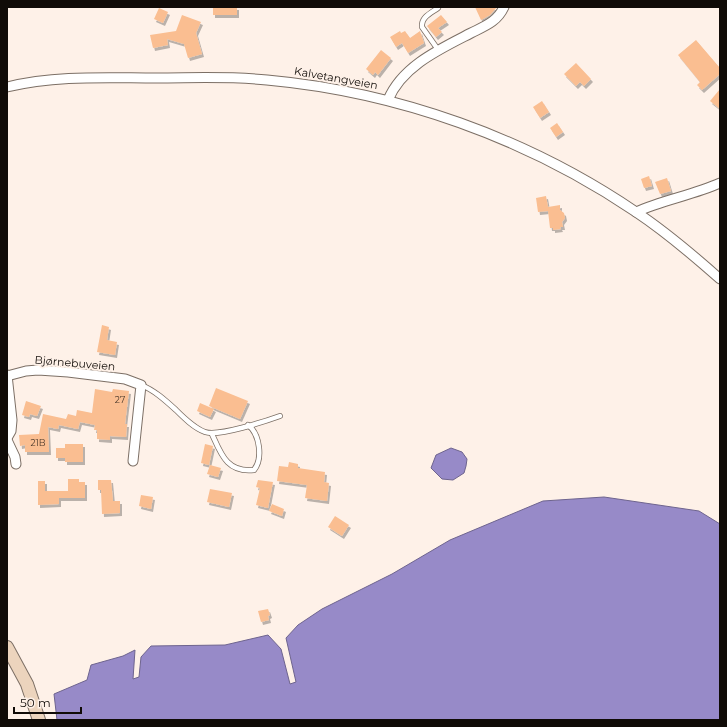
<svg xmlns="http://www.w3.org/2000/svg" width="727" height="727" font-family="Montserrat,sans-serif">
<defs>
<filter id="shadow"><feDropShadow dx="2" dy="3" stdDeviation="0" flood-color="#0004"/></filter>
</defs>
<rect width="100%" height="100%" fill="#fef1e8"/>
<g fill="#978ac8" stroke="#6e648e">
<path d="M451 448 462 452 467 459 466 466 464 473 453 480 442 479 431 468 436 455Z"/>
<path d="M604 497 699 511 720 524V720H57L54 694 87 680 91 665 123 656 135 650 133 679 139 677 141 657 151 646 225 645 268 635 281 649 290 684 296 682 286 638 298 625 322 609 392 574 450 540 543 501Z"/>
</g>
<g fill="#fabe91" filter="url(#shadow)">
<rect x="213" y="7" width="24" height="8"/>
<path d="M475 7H497L490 15 481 20Z"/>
<path d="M159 8 168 12 163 23 154 19Z"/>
<path d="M182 15 201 22 196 33 202 54 188 58 184 44 167 39 168 45 153 48 150 35 176 31Z"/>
<path d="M441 15 447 22 438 28 442 32 436 37 427 26Z"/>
<path d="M400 31 401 33 405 31 410 38 420 31 424 43 408 53 402 43 396 47 390 37Z"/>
<path d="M696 40 720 68V74L702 90 697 85 700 82 678 55Z"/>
<path d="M381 50 391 58 378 75 375 72 373 75 366 69Z"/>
<path d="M576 63 591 79 584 86 580 82 576 86 564 74Z"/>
<path d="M720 89V109L710 101Z"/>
<path d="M542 101 549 112 540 118 533 107Z"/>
<path d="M557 123 563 132 556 137 550 128Z"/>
<path d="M649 176 652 186 644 188 641 179Z"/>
<path d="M667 178 671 191 660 194 655 182Z"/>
<path d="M546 196 548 207 560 205V210L564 213 565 218 562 222 563 227H560L561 229 553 230V228H550L548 211 538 212 536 198Z"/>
<path d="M102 325 109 327 107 340 117 342 115 355 97 352Z"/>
<path d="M216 388 248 401 240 419 209 406Z"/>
<path d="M95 389 112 392 113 389 129 391 125 424H127L126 437 110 436V440L97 439V430H94L95 425 80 422 78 429 59 425 58 429 48 427 49 452H25V445L20 446 19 435 39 434 43 414 66 419 68 414 76 416 77 410 92 413Z"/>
<path d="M26 401 41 406 37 416 30 414 29 417 22 415Z"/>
<path d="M200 403 214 409 210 417 197 411Z"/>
<path d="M65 444H83V462H65V458H56V448H65Z"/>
<path d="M205 444 213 446 209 465 201 463Z"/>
<path d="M289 462 298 464V468L325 472 324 482 329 483 327 501 305 498 307 485 277 481 279 466 288 467Z"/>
<path d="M210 465 221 468 218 477 207 474Z"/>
<path d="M68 479H79V482H85V498H59V504L38 505V481H45V491H68Z"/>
<path d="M98 480H111L113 501H120V513L102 514 101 490H98Z"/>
<path d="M258 480 273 482 268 508 256 505 260 488 256 487Z"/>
<path d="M210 489 232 493 229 507 207 502Z"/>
<path d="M141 495 153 497 151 509 139 506Z"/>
<path d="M272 504 284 509 282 516 269 511Z"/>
<path d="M335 516 349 525 342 536 328 527Z"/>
<path d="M268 609 270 615 268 616 269 620 261 622 258 611Z"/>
</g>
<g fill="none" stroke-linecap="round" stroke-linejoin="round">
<g stroke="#7c6f65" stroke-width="6">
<g id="service">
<path d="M438 8C431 13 421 17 422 27L439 51"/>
<path d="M141 385C154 390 165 400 176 410 184 418 194 428 205 432 218 437 266 421 280 416"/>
<path d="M212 434C221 454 227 473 254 470 263 459 260 434 248 425"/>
</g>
</g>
<g stroke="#7c6f65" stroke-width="11">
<g id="minor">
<path d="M7 87C56 75 106 78 156 78 193 78 230 76 267 80 398 92 527 138 636 212 666 232 693 255 720 279"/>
<path d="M388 100C402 66 440 49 471 33 485 26 497 22 504 7"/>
<path d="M636 212C663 200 693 195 720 183"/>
<path d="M7 376 26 371 38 370 68 372 125 379 141 385 133 461"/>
<path d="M7 438 11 431 12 420 7 375"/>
<path d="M7 440 15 457 16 464"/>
</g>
</g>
<g stroke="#7c6f65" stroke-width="14">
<path id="secondary" d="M7 647 27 684 39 720"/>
</g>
<use href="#service" stroke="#fff" stroke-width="4.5"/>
<use href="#minor" stroke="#fff" stroke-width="9"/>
<use href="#secondary" stroke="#ecd4bd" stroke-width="12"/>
</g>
<g text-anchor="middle" stroke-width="4" stroke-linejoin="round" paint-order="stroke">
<g font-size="9" fill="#4a382a">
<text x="120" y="403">27</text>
<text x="38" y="446">21B</text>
</g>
<g font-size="11" fill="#100b07" stroke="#fef1e8">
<text transform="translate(336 78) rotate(10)" y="4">Kalvetangveien</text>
<text transform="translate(75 363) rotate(5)" y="4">Bjørnebuveien</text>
</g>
</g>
<rect width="727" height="727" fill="none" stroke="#100b07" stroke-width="16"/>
<path d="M14 707v6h67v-6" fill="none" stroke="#100b07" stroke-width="2"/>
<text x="20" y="707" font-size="12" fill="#100b07" stroke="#fef1e8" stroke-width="3" paint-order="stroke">50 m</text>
</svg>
